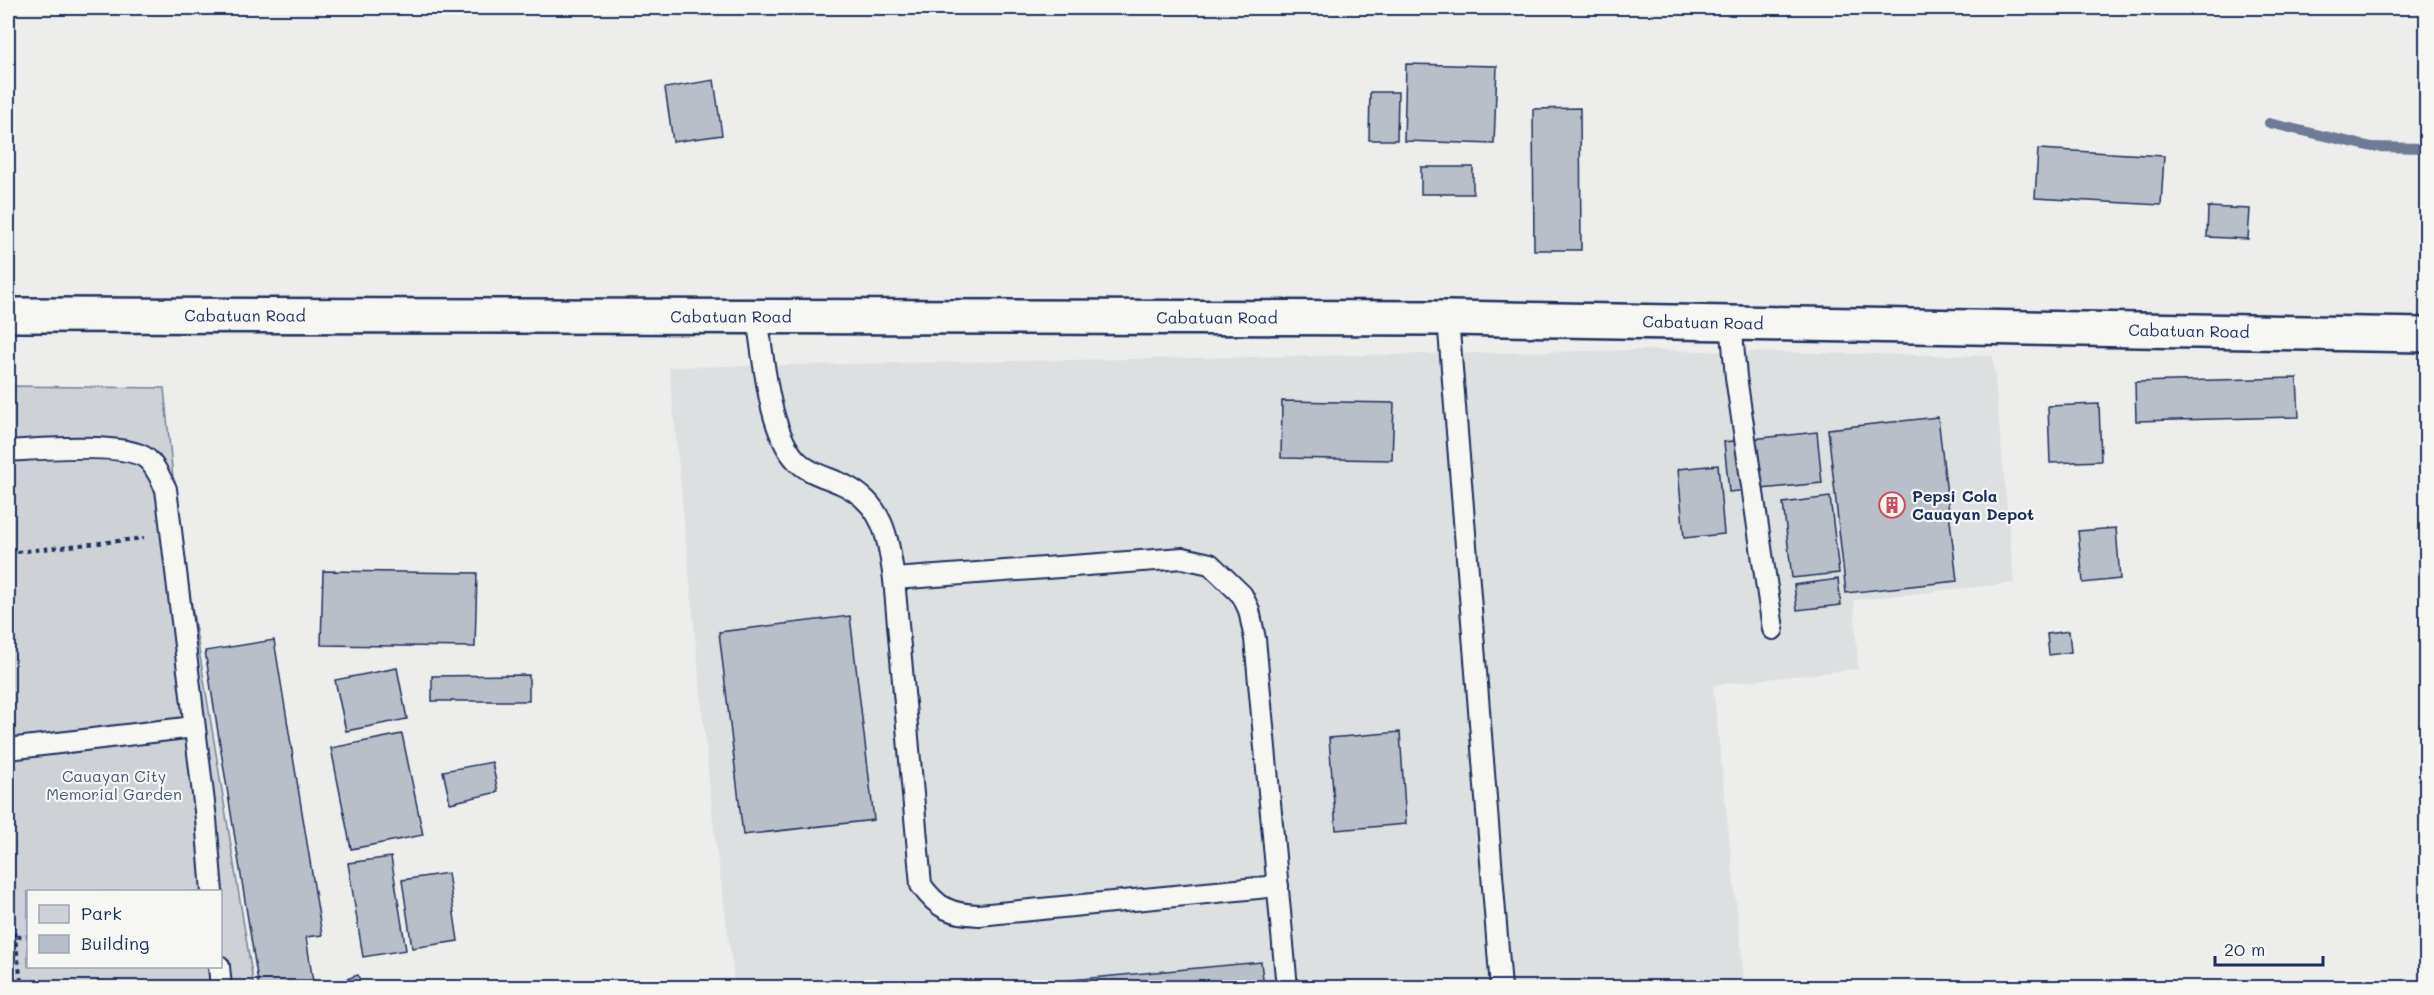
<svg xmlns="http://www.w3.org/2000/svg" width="2434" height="995" font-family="Mali,sans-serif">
<rect width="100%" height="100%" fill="#edeeec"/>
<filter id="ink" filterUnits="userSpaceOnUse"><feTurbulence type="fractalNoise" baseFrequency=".0167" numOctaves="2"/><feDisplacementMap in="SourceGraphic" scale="12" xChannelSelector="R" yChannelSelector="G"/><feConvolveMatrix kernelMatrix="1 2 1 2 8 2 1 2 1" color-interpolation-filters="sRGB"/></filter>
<g filter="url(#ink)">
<path fill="#dde0e1" d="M1646 350 1993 356 2014 583 1854 600 1858 669 1713 685 1745 987H735L714 831 669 367Z"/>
<path fill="#ced2d7" stroke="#74809a" stroke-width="1.5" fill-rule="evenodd" d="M8 386 164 388 176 508 254 987 8 988ZM28 892H220V966H28Z"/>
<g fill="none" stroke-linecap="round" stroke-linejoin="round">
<path stroke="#6e7a96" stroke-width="10" d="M2269 123 2372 147 2426 148"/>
</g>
<g fill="#b9bfc8" stroke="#1b2f5e" stroke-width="1.5">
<path d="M1406 64 1497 66 1494 144 1404 141Z"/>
<path d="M714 80 722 135 673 142 665 88Z"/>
<path d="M1370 92H1398L1397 140H1369Z"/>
<path d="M1580 108 1581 250H1534L1533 109Z"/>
<path d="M2038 149 2164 156 2161 205 2035 198Z"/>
<rect x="1421" y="167" width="52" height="27"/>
<path d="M2208 207 2250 209 2248 239 2207 237Z"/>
<path d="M2297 378 2299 417 2136 421 2135 382Z"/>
<path d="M1282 401 1394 403 1392 460 1281 458Z"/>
<path d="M2099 404 2101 461 2050 463 2048 406Z"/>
<path d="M1938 417 1957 581 1846 593 1828 429Z"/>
<path d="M1817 432 1822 483 1729 492 1724 442Z"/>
<path d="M1718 465 1724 534 1684 538 1678 469Z"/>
<path d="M1830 497 1839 573 1792 578 1783 503Z"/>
<path d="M2116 528 2120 579 2083 583 2078 531Z"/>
<path d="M323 571 477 573 475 647 321 645Z"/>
<path d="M1838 579 1841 605 1797 610 1794 585Z"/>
<path d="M850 616 874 820 743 835 719 632Z"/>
<path d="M2069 631 2071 652 2049 655 2047 634Z"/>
<path d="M274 640 322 935 306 937 314 988H259L205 651Z"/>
<path d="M397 668 407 719 346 731 335 680Z"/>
<path d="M529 675V701H432V676Z"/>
<path d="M1400 732 1406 824 1336 830 1329 738Z"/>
<path d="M402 734 423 835 351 849 331 748Z"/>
<path d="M492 762 498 792 450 803 443 771Z"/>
<path d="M391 857 406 950 363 957 348 863Z"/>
<path d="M448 873 458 941 412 948 402 880Z"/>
<path d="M1261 962 1264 988H1007V986Z"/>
<path d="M358 975 362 988H328L327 986Z"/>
</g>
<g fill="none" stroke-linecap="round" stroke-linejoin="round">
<g stroke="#1b2f5e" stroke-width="24">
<g id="service">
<path d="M757 317C764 359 768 431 797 461 811 475 829 477 846 486 885 506 888 540 894 579L921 885C938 909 951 914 979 915L1278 886"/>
<path d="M1448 318 1501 988"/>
<path d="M1731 322 1736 377 1773 629"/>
<path d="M8 451C38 449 123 442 146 458 156 466 160 478 166 489L206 819 212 892"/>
<path d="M894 579 1183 558 1210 564 1242 595 1249 610 1255 639 1287 988"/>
<path d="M8 749 194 727"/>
<path d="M219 966 221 988"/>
</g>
</g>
<g stroke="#1b2f5e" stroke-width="38">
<g id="trunk">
<path id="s1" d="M8 315 1448 318 2426 335"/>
</g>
</g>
<g stroke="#1b2f5e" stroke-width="4" stroke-dasharray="4.5 4.5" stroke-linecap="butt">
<path d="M8 553 144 538"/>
<path d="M8 888 22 988"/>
<path d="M8 938 28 936"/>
</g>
<use href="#service" stroke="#f6f6f2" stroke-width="20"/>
<use href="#trunk" stroke="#f6f6f2" stroke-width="33"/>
</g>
</g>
<defs>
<g id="building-ring" transform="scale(1.35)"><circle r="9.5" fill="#f6f6f2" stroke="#d1495b" stroke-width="1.5"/><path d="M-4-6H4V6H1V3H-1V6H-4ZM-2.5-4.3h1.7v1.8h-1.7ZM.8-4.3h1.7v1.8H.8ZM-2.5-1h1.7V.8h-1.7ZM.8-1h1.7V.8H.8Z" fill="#d1495b"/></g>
</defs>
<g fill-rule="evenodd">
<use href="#building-ring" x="1892" y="505"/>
</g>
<g text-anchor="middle" stroke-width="4.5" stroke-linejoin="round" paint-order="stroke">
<g font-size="16" fill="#1b2f5e" stroke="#f6f6f2">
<text dy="6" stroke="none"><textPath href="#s1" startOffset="237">Cabatuan Road</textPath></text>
<text dy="6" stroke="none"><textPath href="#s1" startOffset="723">Cabatuan Road</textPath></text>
<text dy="6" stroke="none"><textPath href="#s1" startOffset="1209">Cabatuan Road</textPath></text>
<text dy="6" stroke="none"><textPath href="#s1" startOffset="1695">Cabatuan Road</textPath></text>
<text dy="6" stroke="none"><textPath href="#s1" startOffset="2181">Cabatuan Road</textPath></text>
</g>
<g font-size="16" font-weight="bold" fill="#1b2f5e" stroke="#f6f6f2" text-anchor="start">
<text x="1912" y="502">Pepsi Cola<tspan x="1912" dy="18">Cauayan Depot</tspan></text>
</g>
<g font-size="16" fill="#48587c" stroke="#f6f6f2">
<text x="114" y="782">Cauayan City<tspan x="114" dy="18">Memorial Garden</tspan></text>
</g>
</g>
<rect width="2434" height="995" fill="none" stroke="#f6f6f2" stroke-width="30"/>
<rect x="15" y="15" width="2404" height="965" fill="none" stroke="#1b2f5e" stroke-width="2" filter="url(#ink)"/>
<rect x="27" y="890" width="195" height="78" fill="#f6f6f2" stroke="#9ea6b7" stroke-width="1.5"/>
<rect x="39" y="905" width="30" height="18" fill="#ced2d7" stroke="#9ea6b7" stroke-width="1.5"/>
<text x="81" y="920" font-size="18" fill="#1b2f5e">Park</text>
<rect x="39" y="935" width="30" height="18" fill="#b9bfc8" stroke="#9ea6b7" stroke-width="1.5"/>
<text x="81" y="950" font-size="18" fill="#1b2f5e">Building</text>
<path d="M2215 956v9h108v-9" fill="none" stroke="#1b2f5e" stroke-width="3"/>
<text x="2224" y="956" font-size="18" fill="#1b2f5e" stroke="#f6f6f2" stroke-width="4.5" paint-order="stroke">20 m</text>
</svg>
